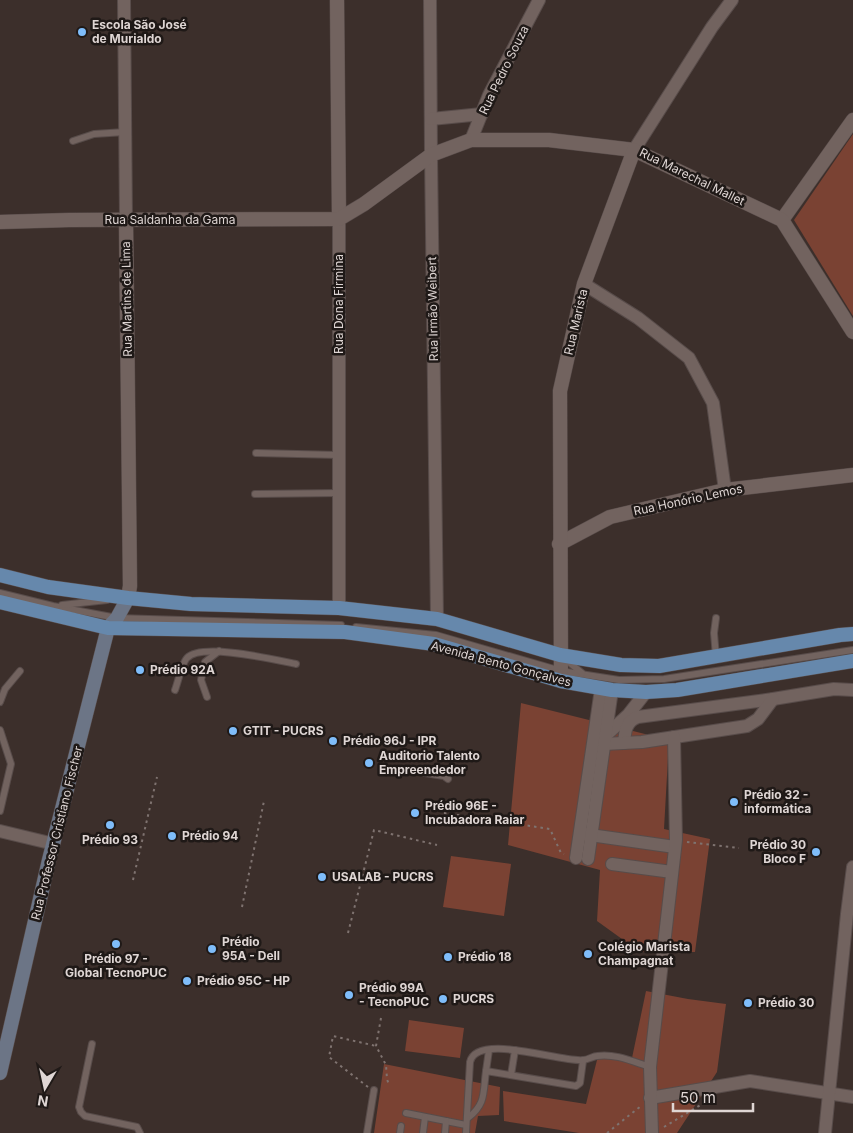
<svg xmlns="http://www.w3.org/2000/svg" width="853" height="1133" font-family="Inter,sans-serif">
<rect width="100%" height="100%" fill="#3c2f2b"/>
<g fill="#7a4233">
<path d="M853 134V316L794 220Z"/>
<path d="M521 703 669 740 664 829 710 839 695 952H640L597 921 600 870 508 845Z"/>
<path d="M451 856 511 864 504 916 443 907Z"/>
<path d="M646 991 688 999 726 1004 717 1072 677 1133H579L504 1121 503 1091 586 1104 598 1056 632 1058Z"/>
<path d="M409 1020 464 1028 460 1058 405 1051Z"/>
<path d="M384 1064 500 1087 499 1115 478 1116 475 1133H374Z"/>
</g>
<g fill="none" stroke-linecap="round" stroke-linejoin="round">
<g stroke="#584c4a" stroke-width="8">
<g id="service">
<path d="M73 141 94 134 125 132"/>
<path d="M256 453 339 455"/>
<path d="M255 494 339 493"/>
<path d="M0 593 53 606 117 618 341 625"/>
<path d="M62 605 107 600"/>
<path d="M356 627 436 635 561 671 619 680 664 679 853 650"/>
<path d="M716 657 714 633 716 618"/>
<path d="M565 659 582 673"/>
<path d="M175 690C178 682 182 663 187 658 201 642 276 660 296 664"/>
<path d="M207 697 201 680 205 662 219 651"/>
<path d="M0 702 5 689 20 671"/>
<path d="M0 730 11 764 0 811"/>
<path d="M425 773 444 776 448 779"/>
<path d="M92 1044 79 1107 81 1112 85 1116 137 1127 140 1133"/>
<path d="M486 1071 489 1050"/>
<path d="M511 1075 515 1050"/>
<path d="M406 1113 466 1125"/>
<path d="M468 1118C486 1104 483 1093 486 1071L576 1086 580 1083 583 1061"/>
<path d="M367 1133 374 1090"/>
<path d="M400 1133 401 1126"/>
<path d="M423 1133 425 1117"/>
<path d="M445 1133 446 1121"/>
<path d="M466 1133 470 1062C477 1032 562 1063 583 1060 588 1060 593 1056 597 1056 615 1053 634 1062 650 1067"/>
</g>
</g>
<g stroke="#584c4a" stroke-width="14">
<g id="minor">
<path d="M124 0 126 220"/>
<path d="M430 0 431 155 437 619"/>
<path d="M431 119 482 114"/>
<path d="M471 140 489 95 539 0"/>
<path d="M634 150 712 27 732 0"/>
<path d="M339 219V608"/>
<path d="M584 284 638 318 689 358 713 403 725 490"/>
<path d="M605 736 628 715 646 692"/>
<path d="M624 743C625 731 626 721 638 717L773 699 834 689 853 690"/>
<path d="M604 744 642 742 747 726 758 719 773 699"/>
<path d="M0 831 54 844"/>
<path d="M583 834 675 847"/>
<path d="M576 858 601 689"/>
<path d="M588 859 612 690"/>
<path d="M612 864 672 872"/>
<path d="M650 1098 750 1081 853 1097"/>
<path d="M652 1133 650 1067 676 840 674 737"/>
<path d="M825 1133 847 914 853 867"/>
</g>
</g>
<g stroke="#584c4a" stroke-width="15">
<g id="tertiary">
<path d="M337 0 339 219"/>
<path d="M126 220 130 586 128 598"/>
<path d="M782 220 853 120"/>
<path d="M0 222 69 220 339 219 364 204 431 155 471 140H549L634 150 782 220 853 332"/>
<path d="M559 544 610 517 725 490 853 475"/>
<path d="M561 681 560 391 584 284 634 150"/>
</g>
</g>
<g stroke="#584c4a" stroke-width="15">
<path id="secondary" d="M0 1073 49 860 108 628 117 618 128 598"/>
</g>
<g stroke="#584c4a" stroke-width="15">
<g id="primary">
<path d="M0 575 48 587 128 598 191 604 339 608 437 619 560 655 621 665 659 666 840 635 853 634"/>
<path d="M0 602 108 628 345 632 434 644 561 681 612 690 646 692 677 690 853 661"/>
</g>
</g>
<g stroke="#7f7370" stroke-width="2" stroke-dasharray="2.5 4" stroke-linecap="butt">
<path d="M444 813 550 829 561 853 564 854"/>
<path d="M687 842 739 848"/>
<path d="M133 880 157 777"/>
<path d="M242 907 264 801"/>
<path d="M348 933 374 830 437 845"/>
<path d="M381 1018 376 1046 386 1065 387 1079 389 1085"/>
<path d="M368 1087 329 1057 333 1036 376 1046"/>
<path d="M664 1127 707 1101"/>
<path d="M607 1133 641 1106"/>
</g>
<use href="#service" stroke="#72635f" stroke-width="6"/>
<use href="#minor" stroke="#72635f" stroke-width="12"/>
<use href="#tertiary" stroke="#72635f" stroke-width="14"/>
<use href="#secondary" stroke="#6c7586" stroke-width="14"/>
<use href="#primary" stroke="#6688ac" stroke-width="14"/>
</g>
<g fill="#7fbdfa" stroke="#1f1917" stroke-width="2">
<circle cx="82" cy="32" r="5"/>
<circle cx="140" cy="670" r="5"/>
<circle cx="233" cy="731" r="5"/>
<circle cx="333" cy="741" r="5"/>
<circle cx="369" cy="763" r="5"/>
<circle cx="734" cy="802" r="5"/>
<circle cx="415" cy="813" r="5"/>
<circle cx="110" cy="825" r="5"/>
<circle cx="172" cy="836" r="5"/>
<circle cx="816" cy="852" r="5"/>
<circle cx="322" cy="877" r="5"/>
<circle cx="116" cy="944" r="5"/>
<circle cx="212" cy="949" r="5"/>
<circle cx="588" cy="954" r="5"/>
<circle cx="448" cy="957" r="5"/>
<circle cx="187" cy="981" r="5"/>
<circle cx="349" cy="995" r="5"/>
<circle cx="443" cy="999" r="5"/>
<circle cx="748" cy="1003" r="5"/>
</g>
<g text-anchor="middle" stroke-width="5" stroke-linejoin="round" paint-order="stroke">
<g font-size="12" font-weight="bold" fill="#dfd6d4" stroke="#1f1917" text-anchor="start">
<text x="92" y="29">Escola São José<tspan x="92" dy="14">de Murialdo</tspan></text>
<text x="150" y="674">Prédio 92A</text>
<text x="243" y="735">GTIT - PUCRS</text>
<text x="343" y="745">Prédio 96J - IPR</text>
<text x="379" y="760">Auditorio Talento<tspan x="379" dy="14">Empreendedor</tspan></text>
<text x="744" y="799">Prédio 32 -<tspan x="744" dy="14">informática</tspan></text>
<text x="425" y="810">Prédio 96E -<tspan x="425" dy="14">Incubadora Raiar</tspan></text>
<text x="182" y="840">Prédio 94</text>
<text x="110" y="844" text-anchor="middle">Prédio 93</text>
<text x="806" y="849" text-anchor="end">Prédio 30<tspan x="806" dy="14">Bloco F</tspan></text>
<text x="332" y="881">USALAB - PUCRS</text>
<text x="222" y="946">Prédio<tspan x="222" dy="14">95A - Dell</tspan></text>
<text x="598" y="951">Colégio Marista<tspan x="598" dy="14">Champagnat</tspan></text>
<text x="458" y="961">Prédio 18</text>
<text x="116" y="963" text-anchor="middle">Prédio 97 -<tspan x="116" dy="14">Global TecnoPUC</tspan></text>
<text x="197" y="985">Prédio 95C - HP</text>
<text x="359" y="992">Prédio 99A<tspan x="359" dy="14">- TecnoPUC</tspan></text>
<text x="453" y="1003">PUCRS</text>
<text x="758" y="1007">Prédio 30</text>
</g>
<g font-size="12" fill="#dfd6d4" stroke="#1f1917">
<text transform="translate(504 70) rotate(-64)" y="4">Rua Pedro Souza</text>
<text transform="translate(692 177) rotate(26)" y="4">Rua Marechal Mallet</text>
<text x="170" y="224">Rua Saldanha da Gama</text>
<text transform="translate(127 299) rotate(-91)" y="4">Rua Martins de Lima</text>
<text transform="translate(339 304) rotate(-90)" y="4">Rua Dona Firmina</text>
<text transform="translate(433 309) rotate(-91)" y="4">Rua Irmão Weibert</text>
<text transform="translate(576 322) rotate(-77)" y="4">Rua Marista</text>
<text transform="translate(688 500) rotate(-12)" y="4">Rua Honório Lemos</text>
<text transform="translate(501 664) rotate(15)" y="4">Avenida Bento Gonçalves</text>
<text transform="translate(57 833) rotate(-76)" y="4">Rua Professor Cristiano Fischer</text>
</g>
</g>
<g transform="translate(45 1088) rotate(189)" stroke="#1f1917" stroke-width="4" paint-order="stroke">
<path d="M0-4L9 19L0 12L-9 19Z" fill="#dfd6d4"/>
<text y="-8" font-size="14" font-weight="bold" text-anchor="middle" fill="#dfd6d4">N</text>
</g>
<path d="M673 1103v8h80v-8" fill="none" stroke="#dfd6d4" stroke-width="2.5"/>
<text x="680" y="1103" font-size="15" fill="#dfd6d4" stroke="#1f1917" stroke-width="4" paint-order="stroke">50 m</text>
</svg>
